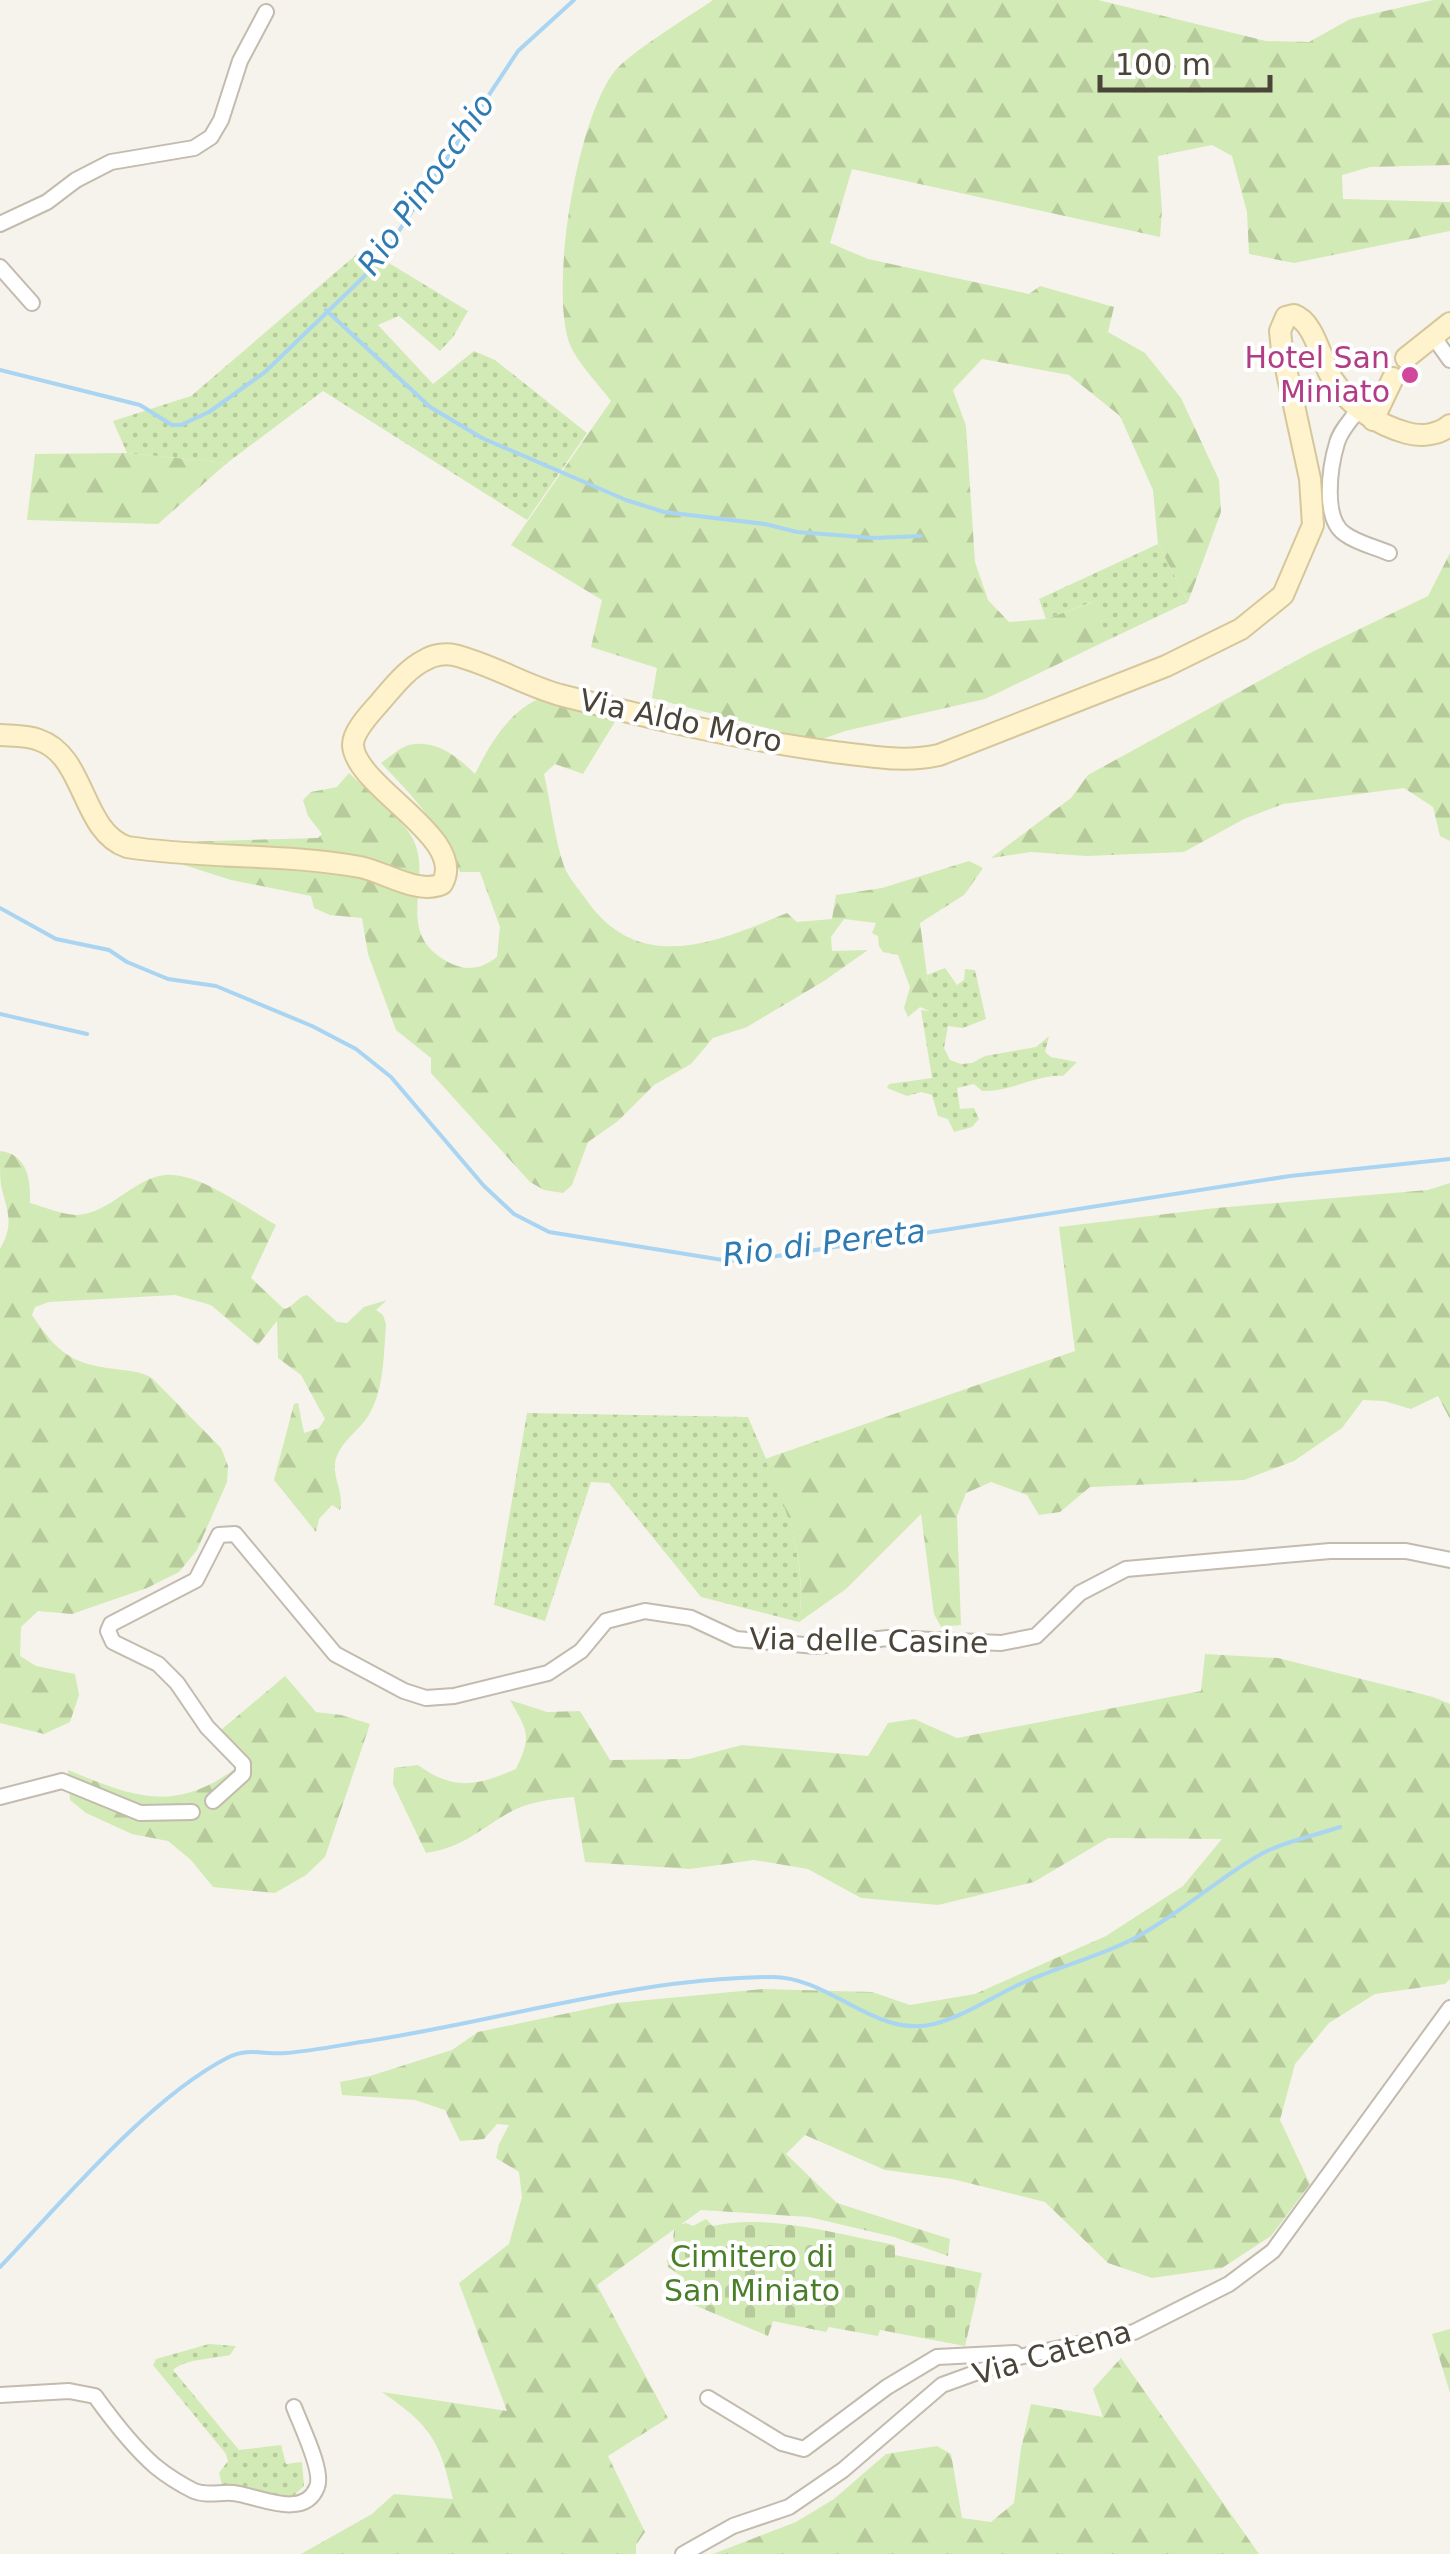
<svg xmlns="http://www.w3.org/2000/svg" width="1450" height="2554" font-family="'DejaVu Sans',sans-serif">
<defs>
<pattern id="grass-dots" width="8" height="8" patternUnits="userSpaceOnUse" patternTransform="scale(2.5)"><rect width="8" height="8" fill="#d2eab5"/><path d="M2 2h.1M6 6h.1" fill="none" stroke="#b6ca9c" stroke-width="1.8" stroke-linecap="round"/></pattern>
<pattern id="forest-firs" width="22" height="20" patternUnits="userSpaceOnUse" patternTransform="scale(2.5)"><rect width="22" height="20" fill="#d2eab5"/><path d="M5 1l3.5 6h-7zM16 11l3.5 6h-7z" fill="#b6ca9c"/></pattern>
<pattern id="cemetery-stones" width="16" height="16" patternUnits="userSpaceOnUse" patternTransform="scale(2.5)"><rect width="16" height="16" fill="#d2eab5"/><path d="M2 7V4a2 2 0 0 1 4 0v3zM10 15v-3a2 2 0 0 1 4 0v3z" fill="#b6ca9c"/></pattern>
</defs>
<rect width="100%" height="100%" fill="#f6f3ec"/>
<g fill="url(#grass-dots)">
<path d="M364 248 468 311 453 337 440 351 399 316 378 325 433 384 474 351 495 360 587 433 527 520 323 391 227 463 127 453 113 421 191 396Z"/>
<path d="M1158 544 1188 602 1108 640 1092 602 1046 619 1039 599Z"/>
<path d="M945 968 957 985 964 980 965 969 975 970 986 1019 963 1028 948 1026 944 1048 950 1060 961 1064 972 1063 985 1056 1036 1047 1049 1036 1045 1052 1051 1057 1077 1062 1063 1076C1037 1074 1012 1092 982 1091L974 1084 957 1088 960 1109 974 1108 979 1119 972 1127 954 1132 948 1119 938 1116 932 1095 921 1092 907 1096 887 1088 889 1084 932 1078 921 1010 931 1011 927 975Z"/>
<path d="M527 1413 748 1417C777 1486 809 1546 799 1622L701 1597 609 1483 591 1482 545 1621 494 1605Z"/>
<path d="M209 2344 236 2346 230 2355C212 2359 185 2359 173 2370L239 2450 281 2445 286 2464 302 2462 304 2486 292 2497 262 2495 222 2485 219 2473 228 2461 226 2454 153 2365 156 2359Z"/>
</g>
<g fill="url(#forest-firs)">
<path d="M713 0H1098L1266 41 1309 42 1350 19 1433 0H1450V165L1370 167 1342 175 1343 199 1450 202V231L1294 263 1249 254 1247 212 1232 156 1212 145 1158 156 1162 211 1160 237 852 169 830 243 868 259 1029 294 1040 286 1114 307 1108 332 1145 353 1181 398 1219 480 1221 512 1188 602 1158 544 1153 490 1120 416 1069 375 982 359 953 390 966 426 975 562 988 600 1009 622 1046 619 1093 602 1108 640 985 699 845 731 817 741 652 698 657 668 591 647 602 600 511 545 611 401C598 383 574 360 568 339 551 280 577 121 614 72 629 53 690 16 713 0Z"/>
<path d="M127 453 227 463 158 524 27 520 35 454Z"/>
<path d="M1450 553V841L1440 836 1433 807 1404 788 1283 804 1244 819 1184 852 1086 856 1031 852 991 858 1071 798 1088 775 1312 652 1428 596Z"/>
<path d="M538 699 616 720 583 774 555 764 544 774C551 804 554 837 564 866 568 877 578 888 585 898 639 977 716 942 787 913L797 922 832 919 836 895 882 888 969 861 983 868 964 895 920 923 932 1012 920 1007 908 1017 904 1008 910 987 898 955 883 952 879 946 878 936 872 933 876 923 844 919 831 937 832 951 868 950 824 981 747 1027 713 1038 691 1064 654 1085 618 1121 588 1142 572 1185 563 1193 544 1190 530 1182 431 1073V1058L396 1030 368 954 362 918 330 915 314 908 311 896 231 880 184 865 179 842 318 838 322 834 308 816 303 800 311 792 337 787 349 773C366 790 402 818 413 839 434 882 392 932 448 962 467 972 481 969 497 957L500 927 480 872H460C440 826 416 799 381 763 389 758 400 747 409 745 436 739 458 757 475 774 490 744 507 714 538 699Z"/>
<path d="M0 1151C27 1154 31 1179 30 1203 44 1207 61 1214 75 1215 112 1215 137 1172 173 1175 205 1177 248 1209 276 1225L251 1278 284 1309C294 1307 297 1297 307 1295L337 1322 347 1323 364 1307 387 1300 376 1310 383 1315 386 1324C384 1351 384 1387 371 1411 363 1428 344 1438 337 1456 329 1475 345 1490 340 1510L332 1505 319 1519 316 1532 274 1480 294 1404 298 1403 304 1433 319 1428 325 1419 301 1375 278 1358 277 1321 258 1345 211 1305 175 1295 49 1302 35 1307 32 1315C57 1352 71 1364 115 1369 130 1371 141 1371 153 1379L221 1448 228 1466 227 1482 197 1550 179 1572 147 1588 72 1614 38 1611 21 1627 20 1656 36 1666 75 1674 79 1695 70 1722 44 1734 0 1723V1249C15 1222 7 1212 1 1185 0 1175 0 1162 0 1151Z"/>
<path d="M1450 1183V1419L1438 1396 1411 1409 1384 1401 1363 1400 1342 1428 1294 1461 1244 1480 1090 1487 1060 1512 1039 1515 1027 1495 991 1482 966 1493 957 1516 961 1625 941 1627 934 1614 921 1514 846 1589 799 1622C807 1560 789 1515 765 1459L1075 1351 1059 1227 1216 1208 1428 1190Z"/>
<path d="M1205 1654 1278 1658 1433 1697 1450 1704V1979L1445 1984 1375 1994 1329 2023 1295 2064 1280 2120 1310 2184 1271 2236 1222 2268 1152 2278 1108 2263 1045 2202 952 2179 885 2170 805 2135 786 2154 837 2203 950 2239 948 2256 894 2237 809 2217 701 2210 597 2285 668 2418 608 2456 645 2532 636 2545V2554H301L372 2514 394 2494 453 2499C440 2440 431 2426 382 2392L507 2411 459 2283 509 2244 522 2197 519 2172 496 2158 499 2144 509 2125 497 2124 484 2139 460 2141 445 2110 415 2100 342 2095 340 2082 370 2076 452 2050 478 2032 616 2003 763 1989 872 1992 910 2005 975 1994 1106 1936 1183 1886 1222 1839 1108 1838 1034 1882 938 1905 861 1898 808 1869 754 1860 690 1869 585 1862 574 1797C551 1799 525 1802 505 1815 475 1833 463 1847 426 1853L393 1784 394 1768 418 1765C454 1791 477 1786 516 1769 532 1735 528 1732 510 1700L547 1712 580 1711 610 1760 689 1759 742 1745 868 1756 888 1723 914 1719 957 1738 1201 1691Z"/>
<path d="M285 1676 316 1712 341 1715 370 1724 325 1857 306 1875 275 1893 213 1887 191 1860 168 1841 132 1834 86 1813 70 1800 68 1770C134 1797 174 1814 236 1768L221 1730Z"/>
<path d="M1450 2329V2393L1432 2334Z"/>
<path d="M1121 2358 1259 2554H713L796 2522 834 2499 886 2454 937 2446 951 2454 962 2518 991 2522 1014 2503 1021 2449 1031 2404 1103 2417 1093 2389Z"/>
</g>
<path fill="url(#cemetery-stones)" d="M706 2219 713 2226C767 2213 841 2235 895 2245V2255L982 2273 965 2346 880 2330 878 2336 829 2327 826 2332 773 2321 768 2336 689 2303 679 2284 681 2276 668 2267 667 2260 679 2249C672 2240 672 2236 676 2226L686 2223 693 2226Z"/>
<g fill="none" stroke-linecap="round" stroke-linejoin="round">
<g stroke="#a9d4f2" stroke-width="4">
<path d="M326 310 430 407 482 438 626 500 664 512 765 524 797 532 874 538 921 536"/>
<path d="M0 370 140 405 172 425H181L209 412 265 372 377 264 518 51 574 0"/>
<path d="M0 908 56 939 109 950 127 962 168 979 216 986 312 1026 356 1049 391 1077 484 1186 514 1214 549 1232 729 1261 777 1256 1290 1176 1450 1159"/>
<path d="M0 1014 87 1034"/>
<path d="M0 2267C63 2201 148 2099 227 2058 248 2047 265 2055 286 2053 311 2051 336 2046 361 2042 498 2022 632 1978 771 1977 830 1976 875 2039 934 2024 964 2016 989 1999 1016 1986 1055 1967 1097 1958 1135 1938 1180 1914 1217 1879 1261 1854 1285 1841 1314 1836 1340 1827"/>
</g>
<g stroke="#c2bbae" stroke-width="18">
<g id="minor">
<path d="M0 224 47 202 76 180 111 162 194 148 211 137 221 120 240 61 266 12"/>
<path d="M0 267 32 303"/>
<path d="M1433 336 1450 360"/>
<path d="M1358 410C1351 420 1340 431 1337 443 1330 466 1322 519 1345 534 1357 543 1375 547 1389 553"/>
<path d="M0 1797 62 1781 140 1813 192 1812"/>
<path d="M213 1801 243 1774V1764L207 1727 177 1683 158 1664 113 1642 108 1631 111 1624 196 1580 219 1535 235 1534 335 1654 404 1691 426 1698 454 1696 548 1673 581 1651 606 1621 645 1611 691 1618 736 1639 816 1646 888 1638 1001 1643 1036 1636 1080 1593 1126 1569 1330 1551H1406L1450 1560"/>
<path d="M0 2395 69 2391 95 2396C113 2421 132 2446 155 2466 166 2475 182 2485 194 2491 206 2496 220 2492 233 2493 256 2495 304 2521 317 2487 324 2471 300 2424 294 2407"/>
<path d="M708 2398 782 2443 804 2449 887 2387 937 2357 1015 2353"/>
<path d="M683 2554 733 2526 789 2507 843 2470 942 2385 1019 2357 1134 2332 1229 2284 1273 2251 1450 2008"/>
</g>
</g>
<g stroke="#d6c79b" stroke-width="24">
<g id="secondary">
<path d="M1406 358 1450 323"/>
<path d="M1373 420 1393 378"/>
<path d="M0 735C13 736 27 735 39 740 86 756 81 831 127 847 204 859 284 853 360 867 385 872 418 895 442 884 469 838 355 787 353 745 353 730 372 712 381 701 393 687 408 668 425 660 433 655 445 653 454 655 491 664 524 685 560 695 651 718 742 740 834 752 871 756 903 763 939 755L1166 666 1241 629 1283 595 1313 525 1310 479 1282 350 1280 331 1286 317 1294 315C1315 322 1321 362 1333 380 1351 407 1375 424 1407 433 1421 437 1439 435 1450 425"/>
</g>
</g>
<use href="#minor" stroke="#fff" stroke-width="14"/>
<use href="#secondary" stroke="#fff3cd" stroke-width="20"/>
</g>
<circle fill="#d1479c" stroke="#fff" stroke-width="4" cx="1410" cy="375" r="10"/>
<g text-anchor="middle" stroke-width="8" stroke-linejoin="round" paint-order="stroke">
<g font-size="30" fill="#b23c85" stroke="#fff" text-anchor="end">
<text x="1390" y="368">Hotel San<tspan x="1390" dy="34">Miniato</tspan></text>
</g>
<g font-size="30" fill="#4b4439" stroke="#fff">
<text transform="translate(681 721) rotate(12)" y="10">Via Aldo Moro</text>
<text transform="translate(869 1641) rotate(1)" y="10">Via delle Casine</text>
<text transform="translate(1052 2353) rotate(-16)" y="10">Via Catena</text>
</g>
<g font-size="30" fill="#4a7f2a" stroke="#fff">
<text x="752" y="2267">Cimitero di<tspan x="752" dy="34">San Miniato</tspan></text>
</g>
<g font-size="32" font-style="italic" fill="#2e7ab2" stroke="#fff">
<text transform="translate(426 184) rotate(-55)" y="11">Rio Pinocchio</text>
<text transform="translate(824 1243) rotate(-7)" y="11">Rio di Pereta</text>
</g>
</g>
<path d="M1100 75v15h170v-15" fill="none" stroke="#4b4439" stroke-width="5"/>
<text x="1115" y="75" font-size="30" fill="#4b4439" stroke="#ffffff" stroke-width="8" paint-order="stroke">100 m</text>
</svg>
